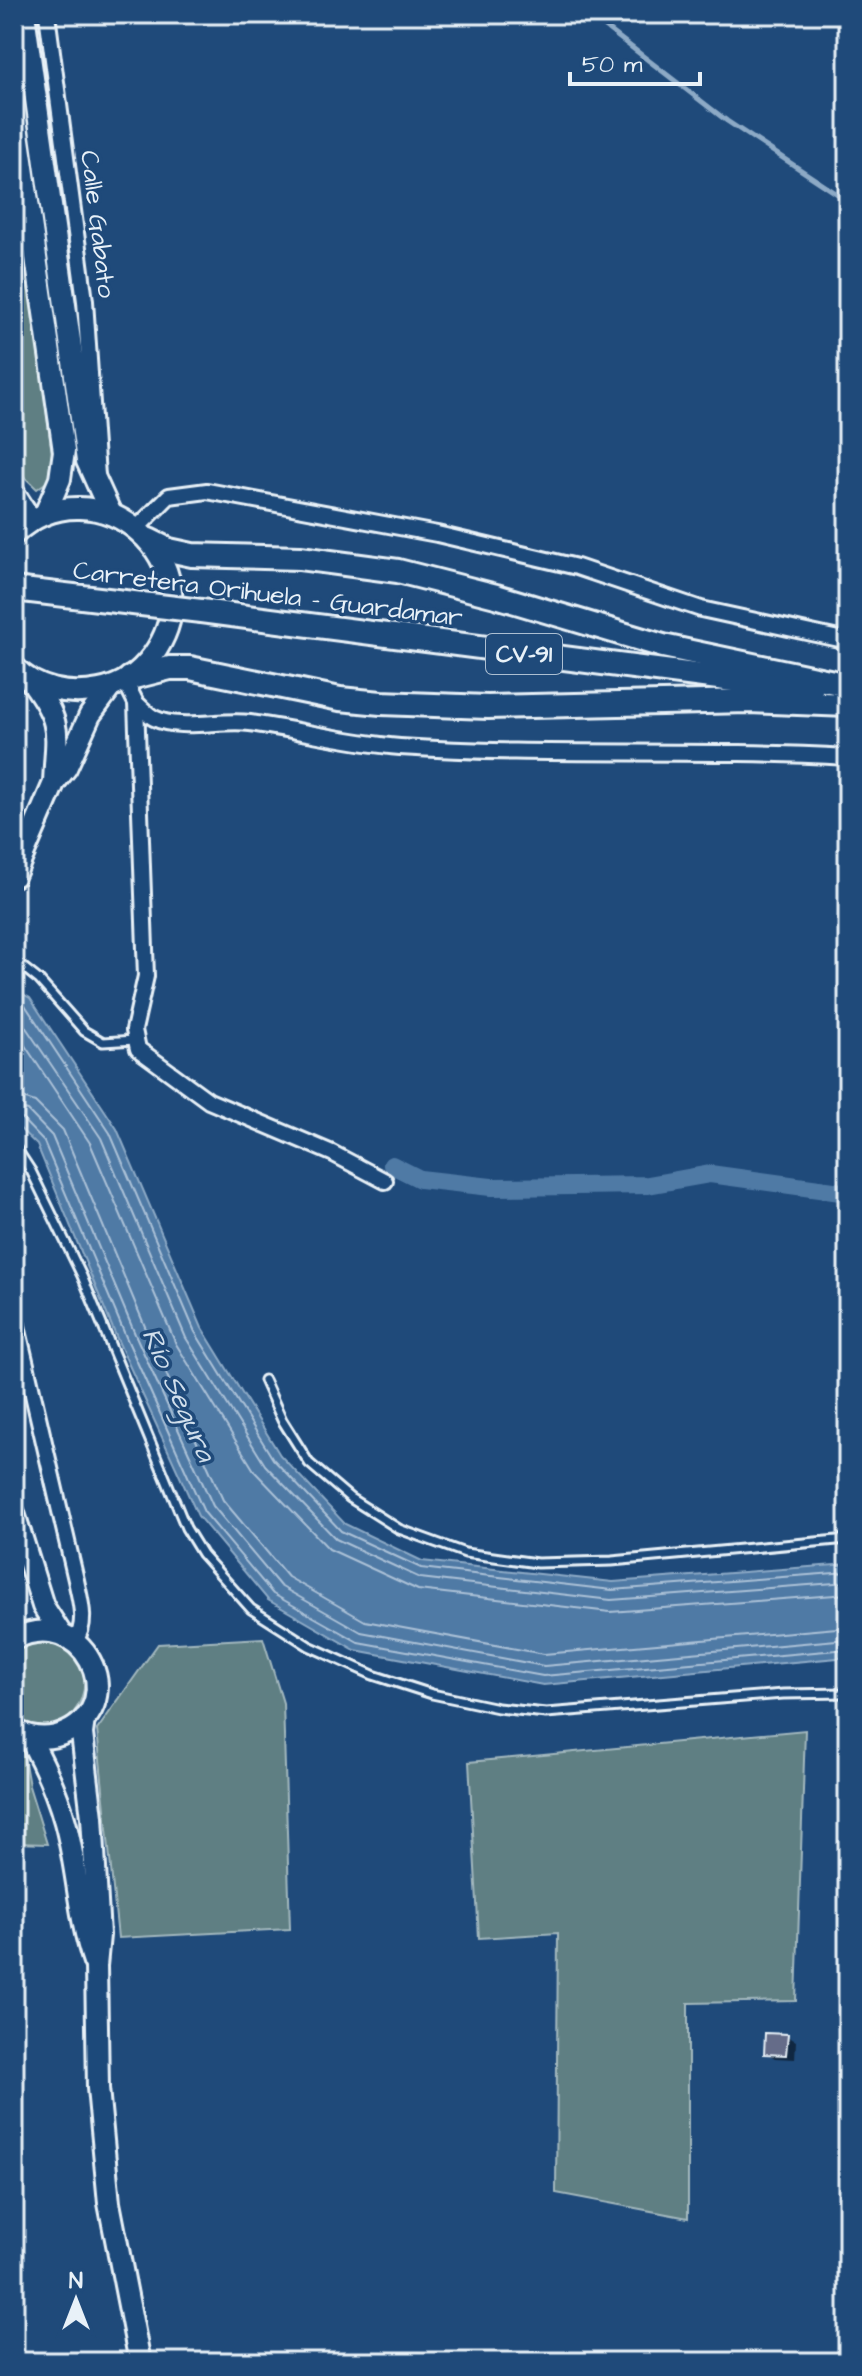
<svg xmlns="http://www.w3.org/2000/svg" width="862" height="2376" font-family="'Architects Daughter',sans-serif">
<rect width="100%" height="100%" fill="#1f4a7a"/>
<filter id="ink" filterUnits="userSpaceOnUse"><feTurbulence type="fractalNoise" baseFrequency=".0125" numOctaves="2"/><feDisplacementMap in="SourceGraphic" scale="16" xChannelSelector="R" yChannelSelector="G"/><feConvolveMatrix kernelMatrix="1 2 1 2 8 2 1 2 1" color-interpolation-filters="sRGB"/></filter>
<g filter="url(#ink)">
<g fill="#5e7f83" stroke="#a3b8be" stroke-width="2">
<path d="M14 161 52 454 48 481 37 489 14 467Z"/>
<path d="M263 1638 283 1703 290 1929 118 1938 97 1730 158 1644Z"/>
<path d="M41 1642C122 1653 75 1758 17 1718L29 1786 47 1844 14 1843V1654L22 1647Z"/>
<path d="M805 1730 796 2001 688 2003V2218L556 2193 558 1933 479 1938 469 1762Z"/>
</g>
<path fill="#507aa5" stroke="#8daac6" stroke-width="2" d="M14 989 30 998 117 1129 202 1328 280 1455 345 1524 422 1561 613 1582 848 1564V1657L543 1685 355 1650 268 1600 198 1516 118 1341 37 1145 14 1123Z"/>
<path fill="#0007" d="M787 2036 796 2041 795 2059 775 2058 766 2053Z"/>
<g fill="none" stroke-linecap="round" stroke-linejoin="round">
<g stroke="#abc1d7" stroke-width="2">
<path d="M14 998 25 1005 110 1133 195 1332 273 1459 341 1531 421 1568 612 1590 848 1572"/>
<path d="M14 1010 101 1138 186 1338 265 1465 336 1539 420 1578 611 1600 848 1582"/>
<path d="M14 1029 90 1143 176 1344 255 1472 329 1549 418 1590 610 1612 848 1594"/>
<path d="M14 1095 35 1102 63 1130 146 1329 223 1500 288 1577 365 1621 544 1654 848 1627"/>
<path d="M14 1107 28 1111 52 1136 135 1334 213 1506 280 1586 361 1632 544 1666 848 1639"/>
<path d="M14 1118 22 1119 44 1142 126 1337 204 1512 273 1594 358 1642 543 1676 848 1649"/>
</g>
<path stroke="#8daac6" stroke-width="5" d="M576 14 604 26 727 121 848 201"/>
<path stroke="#507aa5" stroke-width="18" d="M392 1165 420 1179 491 1187 648 1185 710 1174 848 1193"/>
</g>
<path fill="#656c89" stroke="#e8f1f8" stroke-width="2" d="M765 2033 788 2034 786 2055 764 2054Z"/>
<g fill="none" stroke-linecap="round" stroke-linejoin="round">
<g stroke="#e8f1f8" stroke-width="13">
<g id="lane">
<path d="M14 960 39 980 84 1031 103 1042 135 1040"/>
<path d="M14 1145 31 1171 82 1276 186 1528 202 1554 251 1609 309 1646 373 1675 432 1694 498 1708 546 1713 783 1694 848 1693"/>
<path d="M264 1380 282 1420 309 1463 350 1498 399 1529 465 1553 537 1563 612 1561 848 1539"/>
</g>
</g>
<g stroke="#e8f1f8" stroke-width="20">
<g id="street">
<path d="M47 14 85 301 97 476"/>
<path d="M14 488 34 519"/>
<path d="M137 528 169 496 207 491 437 534 577 567 701 609 848 641"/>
<path d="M125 681 136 703 146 976 134 1030 138 1049 209 1101 332 1153 385 1181"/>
<path d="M136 703C142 708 148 715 154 718 180 731 221 719 250 723 300 730 349 743 400 747 549 757 699 748 848 757"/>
<path d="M14 1313 76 1580C80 1600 88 1623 75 1641"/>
</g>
</g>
<g stroke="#e8f1f8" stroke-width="26">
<g id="secondary">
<path d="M24 14 87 461 111 514"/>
<path d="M14 105 64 451 60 479 45 514"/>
<path d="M14 534C97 458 218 564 153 655 140 673 121 686 99 690 69 696 36 690 14 667"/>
<path d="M32 682C64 725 56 733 54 783"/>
<path d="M14 876 54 783 66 768 90 715 110 688"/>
<path d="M14 1513 43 1606 61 1634"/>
<path d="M14 1639C82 1604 131 1701 67 1732 49 1741 32 1739 14 1730"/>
<path d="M84 1719 82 1734 92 1817 99 1935 96 1966 98 2088 109 2203 140 2362"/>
<path d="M29 1737C44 1764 57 1793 65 1822 78 1869 78 1916 94 1962"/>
</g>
</g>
<g stroke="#e8f1f8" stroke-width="28">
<g id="primary">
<path d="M14 531H16"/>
<path d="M149 540 169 550 192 555 300 558 398 571 496 596 663 646 848 685"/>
<path d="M201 611 811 690"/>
<path d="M130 678 170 668H190L340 699 381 703 488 707 749 701 848 705"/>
</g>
</g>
<use href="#lane" stroke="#1f4a7a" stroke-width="7"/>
<use href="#street" stroke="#1f4a7a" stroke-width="14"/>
<use href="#secondary" stroke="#1f4a7a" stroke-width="20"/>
<use href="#primary" stroke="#1f4a7a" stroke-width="22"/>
<g stroke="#e8f1f8" stroke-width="28" stroke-linecap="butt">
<path id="primary-bridge" d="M14 589 201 611"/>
</g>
<use href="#primary-bridge" stroke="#1f4a7a" stroke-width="22"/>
</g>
</g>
<g text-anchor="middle" stroke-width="7" stroke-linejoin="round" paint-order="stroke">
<rect fill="#1f4a7a" stroke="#acbfd2" stroke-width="2" x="486" y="634" width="76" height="40" rx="6"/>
<g font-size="24" font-weight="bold" fill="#e8f1f8">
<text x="524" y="662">CV-91</text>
</g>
<g font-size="26" fill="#e8f1f8" stroke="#1f4a7a">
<text transform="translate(99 224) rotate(83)" y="9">Calle Gabato</text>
<text transform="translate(268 593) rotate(7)" y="9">Carretera Orihuela - Guardamar</text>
</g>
<g font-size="28" font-style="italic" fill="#d1dfec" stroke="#1f4a7a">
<text transform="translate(180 1394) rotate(66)" y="10">Río Segura</text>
</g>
</g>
<rect width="862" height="2376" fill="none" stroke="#1f4a7a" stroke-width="48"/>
<rect x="24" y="24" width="814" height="2328" fill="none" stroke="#e8f1f8" stroke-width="3" filter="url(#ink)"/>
<g transform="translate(76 2300)" stroke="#1f4a7a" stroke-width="6" paint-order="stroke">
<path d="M0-6L14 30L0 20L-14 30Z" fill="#e8f1f8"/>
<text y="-12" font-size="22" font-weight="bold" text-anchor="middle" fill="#e8f1f8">N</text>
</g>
<path d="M570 72v12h130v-12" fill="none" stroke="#e8f1f8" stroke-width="4"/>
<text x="582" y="72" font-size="24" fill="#e8f1f8" stroke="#1f4a7a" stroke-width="6" paint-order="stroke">50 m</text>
</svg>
